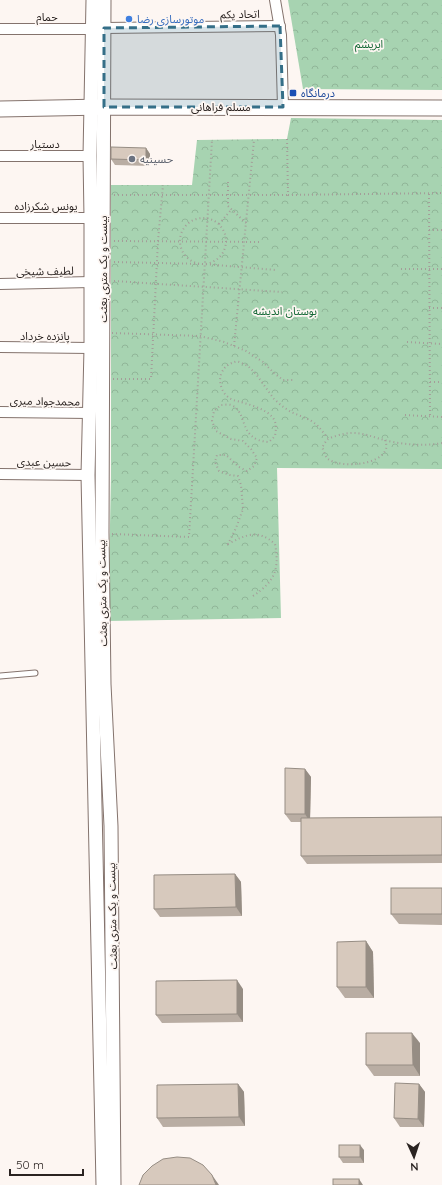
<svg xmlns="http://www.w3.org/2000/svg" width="442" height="1185" font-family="Quicksand,'Noto Sans Arabic',sans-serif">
<defs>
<pattern id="park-crowns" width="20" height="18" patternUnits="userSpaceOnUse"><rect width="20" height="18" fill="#a7d3b1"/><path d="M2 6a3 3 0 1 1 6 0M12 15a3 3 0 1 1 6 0" fill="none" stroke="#90b598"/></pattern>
</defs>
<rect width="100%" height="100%" fill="#fdf6f2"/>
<g fill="url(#park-crowns)">
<path d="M288 0H442V90L303 89Z"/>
<path d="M291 118 442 120V469L277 468 281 618 108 621 111 477V185H192L197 140 287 139Z"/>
</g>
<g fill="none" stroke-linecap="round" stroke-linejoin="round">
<g stroke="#84736d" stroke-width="7">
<path id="service" d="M0 676 35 673"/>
</g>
<g stroke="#84736d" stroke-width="12">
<g id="minor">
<path d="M275 0 281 35 283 107"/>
<path d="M104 28 280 26"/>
<path d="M0 29H93"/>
<path d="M0 156H90"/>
<path d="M0 218H91"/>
<path d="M0 284 91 282"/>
<path d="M0 347 91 348"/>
<path d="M0 412 90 413"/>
<path d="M0 474 88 475"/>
</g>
</g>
<g stroke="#84736d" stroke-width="15">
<g id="tertiary">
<path d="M93 0 90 156 91 218V348L88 475 103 1185"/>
<path d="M104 0 102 533 104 684 111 826 114 1185"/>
</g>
</g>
<g stroke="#84736d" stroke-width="17">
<path id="secondary" d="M0 109 104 107 442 108"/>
</g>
<g stroke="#a49d99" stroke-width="2" stroke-dasharray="1 3" stroke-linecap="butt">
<path d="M287 139 288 195 442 193"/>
<path d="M228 182V206L246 223"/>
<path d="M429 194 430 416"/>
<path d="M114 195H288"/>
<circle cx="203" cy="241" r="23"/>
<path d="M219 224 231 210"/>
<path d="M429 230H442"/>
<path d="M114 241 260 242"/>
<path d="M114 262 204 264 276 270"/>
<path d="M401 269H442"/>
<path d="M114 281 282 292"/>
<path d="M429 308H442"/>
<path d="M112 333 200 336 224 342 246 351 263 362 274 373 283 380H295"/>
<path d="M407 342 442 344"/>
<path d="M234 346 254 140"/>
<path d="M113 379H151L158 241 163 185"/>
<path d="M430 382H442"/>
<path d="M405 415 442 417"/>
<path d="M385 440C386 443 387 446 386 449 380 466 340 468 328 459 325 456 324 451 322 447 324 445 325 442 327 440 329 438 333 437 336 436 359 428 371 438 393 442 409 445 426 446 442 443"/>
<path d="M112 534 189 537 212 140"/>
<path d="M253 596C274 582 280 570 275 544 258 529 247 534 228 544L236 528 243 509 241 485 238 476 230 475 219 471 215 462 217 455H226L239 467 247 471 254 466 257 458 251 449 243 441 231 439 216 431 212 421 214 411 221 405C224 405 228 404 231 405 249 412 237 440 269 442L275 436C276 430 277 423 273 418 266 408 244 403 233 400 223 396 218 384 221 374 225 365 229 364 237 361L248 366 256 374 274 399 282 406 291 412 310 420 317 425 328 438"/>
</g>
<use href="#service" stroke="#fff" stroke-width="5"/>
<use href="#minor" stroke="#fff" stroke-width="10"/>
<use href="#tertiary" stroke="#fff" stroke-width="13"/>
<use href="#secondary" stroke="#fff" stroke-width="15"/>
</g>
<g fill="#b9ada3">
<path d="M146 148 150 154V166L115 165 111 159Z"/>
<path d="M305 769 311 777 310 818 442 817V863L307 864 301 856V822H291L285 814Z"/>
<path d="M235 874 241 882 242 916 160 917 154 909Z"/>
<path d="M442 888V925L399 924 391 914Z"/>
<path d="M366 941 373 952 374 998H345L337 987Z"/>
<path d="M243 989V1022L162 1023 156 1015Z"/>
<path d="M420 1043V1076H374L366 1065Z"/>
<path d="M238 1084 244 1092 245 1126 163 1127 157 1118Z"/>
<path d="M419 1084 425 1092 424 1127H400L394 1118Z"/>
<path d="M364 1150V1163H343L339 1157Z"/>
</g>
<g fill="#968d84">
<path d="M146 148 150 154V166L146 160Z"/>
<path d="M305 769 311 777 310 822 305 814Z"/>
<path d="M235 874 241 882 242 916 236 907Z"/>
<path d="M366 941 373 952 374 998 366 987Z"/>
<path d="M237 980 243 989V1022L237 1014Z"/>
<path d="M412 1033 420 1043V1076L413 1065Z"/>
<path d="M238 1084 244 1092 245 1126 239 1117Z"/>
<path d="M419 1084 425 1092 424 1127 418 1119Z"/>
<path d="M360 1145 364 1150V1163L360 1157Z"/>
<path d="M212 1175 219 1185H216Z"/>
<path d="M359 1179 363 1185H359Z"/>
</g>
<g fill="#d7c9bd" stroke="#968d84">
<path d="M111 147 146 148V160L111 159Z"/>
<path d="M285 768 305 769V814H285Z"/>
<path d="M442 817V855L301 856V818Z"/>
<path d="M235 874 236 907 154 909V875Z"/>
<rect x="391" y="888" width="51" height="26"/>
<path d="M366 941V987H337V942Z"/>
<path d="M237 980V1014L156 1015V981Z"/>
<path d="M366 1033H412L413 1065H366Z"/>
<path d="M395 1083 419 1084 418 1119 394 1118Z"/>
<path d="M238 1084 239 1117 157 1118V1085Z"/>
<rect x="339" y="1145" width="21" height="12"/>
<path d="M177 1157 190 1158 203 1165 212 1175 216 1185H139L143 1175 152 1166 163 1159Z"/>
<rect x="333" y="1179" width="26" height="6"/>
</g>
<path fill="#356f88" fill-opacity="0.2" stroke="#356f88" stroke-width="3" stroke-dasharray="8 5" stroke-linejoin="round" d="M280 26 283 107H104V28Z"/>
<circle fill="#3f7fe0" stroke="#fdf6f2" stroke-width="1.5" cx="129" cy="19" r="4"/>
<rect fill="#1a4fb4" stroke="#fdf6f2" stroke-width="1.5" x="289" y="89" width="8" height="8" rx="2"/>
<circle fill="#6b7280" stroke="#fdf6f2" stroke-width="1.5" cx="132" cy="159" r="4"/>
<g text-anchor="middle" stroke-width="3.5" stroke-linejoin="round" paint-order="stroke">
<g font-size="11" fill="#2a2321" stroke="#fdf6f2">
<text transform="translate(240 14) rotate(-1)" y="4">اتحاد یکم</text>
<text x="47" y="21">حمام</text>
<text x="221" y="111">مسلم فراهانی</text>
<text x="45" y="148">دستیار</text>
<text x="46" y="210">یونس شکرزاده</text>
<text transform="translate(103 269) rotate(-90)" y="4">بیست و یک متری بعثت</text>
<text transform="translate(45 271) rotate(-1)" y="4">لطیف شیخی</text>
<text x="45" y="340">پانزده خرداد</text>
<text transform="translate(45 401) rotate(1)" y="4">محمدجواد میری</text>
<text transform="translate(44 462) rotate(1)" y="4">حسین عبدی</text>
<text transform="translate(102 593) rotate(-91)" y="4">بیست و یک متری بعثت</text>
<text transform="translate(112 916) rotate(-91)" y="4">بیست و یک متری بعثت</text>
</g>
<g font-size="11" fill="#366cbe" stroke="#fdf6f2" text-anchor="start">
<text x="137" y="23">موتورسازی رضا</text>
</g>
<g font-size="11" fill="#136835" stroke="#fdf6f2">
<text x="369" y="48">ابریشم</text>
<text x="285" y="315">بوستان اندیشه</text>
</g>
<g font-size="11" fill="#164399" stroke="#fdf6f2" text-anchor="start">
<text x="301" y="97">درمانگاه</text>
</g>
<g font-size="11" fill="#5b616d" stroke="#fdf6f2" text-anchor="start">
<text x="140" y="163">حسینیه</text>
</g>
</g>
<g transform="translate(414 1157) rotate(177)" stroke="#fdf6f2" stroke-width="3" paint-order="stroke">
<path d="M0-3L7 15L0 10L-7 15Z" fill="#2a2321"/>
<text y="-6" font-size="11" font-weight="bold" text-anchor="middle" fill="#2a2321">N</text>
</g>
<path d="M10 1169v6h73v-6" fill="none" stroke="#2a2321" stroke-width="2"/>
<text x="16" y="1169" font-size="12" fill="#2a2321" stroke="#fdf6f2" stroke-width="3" paint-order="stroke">50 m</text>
</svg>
